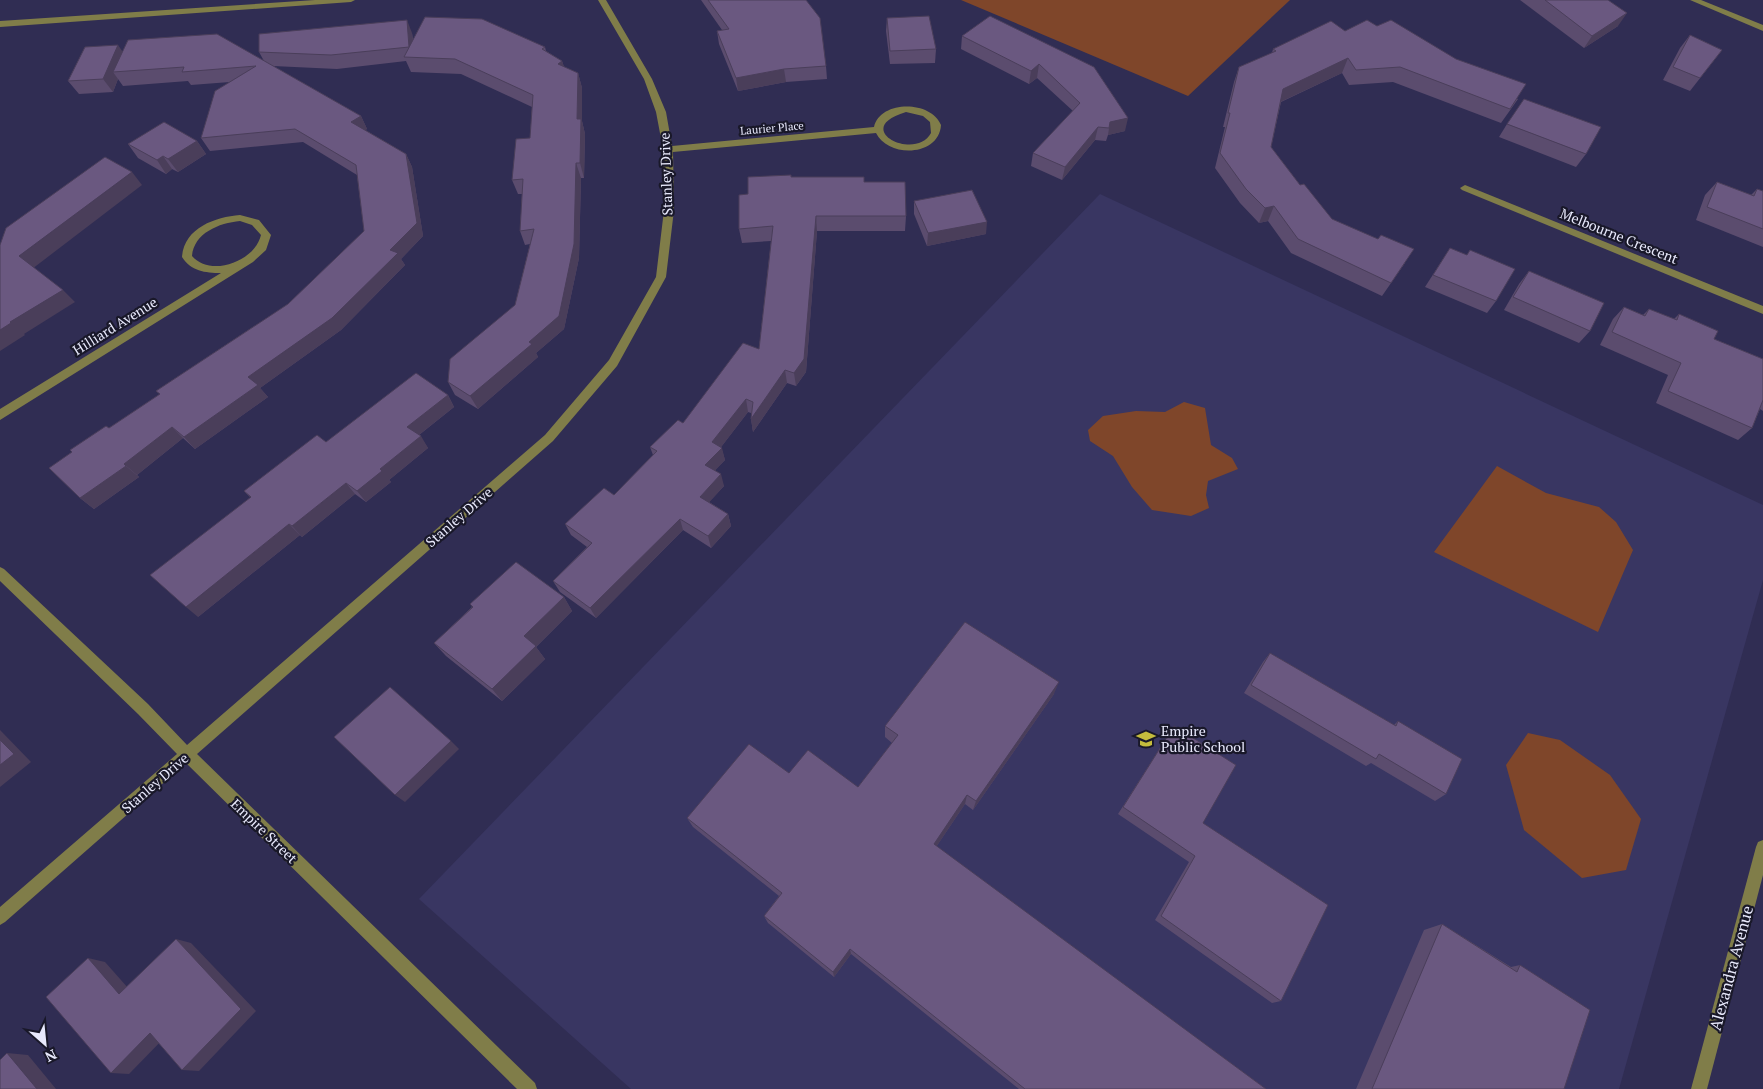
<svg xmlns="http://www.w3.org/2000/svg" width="1763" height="1089" font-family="'PT Serif',serif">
<rect width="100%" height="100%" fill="#302d53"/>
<path fill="#393662" d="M1100 194 1763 505V580L1619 1089H631L419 899Z"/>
<g fill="#7f462a">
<path d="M961 0H1290L1188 96Z"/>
<path d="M1184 402 1205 408 1211 445 1232 458 1238 469 1208 481 1206 495 1209 508 1191 516 1152 510 1132 487 1113 456 1090 441 1088 430 1103 416 1136 411 1165 412Z"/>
<path d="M1497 466 1546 493 1599 507 1616 522 1633 550 1598 632 1434 552Z"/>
<path d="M1528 733 1560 740 1610 775 1641 819 1626 870 1582 878 1524 830 1506 765Z"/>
</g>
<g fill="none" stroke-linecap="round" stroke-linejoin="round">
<g fill="#807d49" fill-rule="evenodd">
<path d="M315 0H355L351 2 0 27V21Z"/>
<path d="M598 0H606L652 79 666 112 672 146 874 127C880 100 931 100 941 125 939 157 888 158 876 133L673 152 674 210 666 277 617 366 553 441 197 754 535 1083 537 1089H517L186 763 5 922 0 925V907L177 754 138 714 0 581V567L4 569 148 704 187 745 545 435 609 360 656 277 664 210 663 149 656 112 644 79ZM906 112 923 116 930 122 931 133C916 162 849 129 906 112Z"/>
<path d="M1690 0H1701L1763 25V31Z"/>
<path d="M1465 185 1763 306V314L1462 190 1460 188Z"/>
<path d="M240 215 259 220 271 235 266 250 253 262 0 420V409L221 273C205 273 191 271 182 257 184 228 215 217 240 215ZM240 221 252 225 261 235C255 261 211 278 192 256 194 233 219 223 240 221Z"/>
<path d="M1763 840V875L1707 1089H1691L1756 847 1758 842Z"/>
</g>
</g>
<g fill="#5b4c6e">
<path d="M701 0H806L826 66 827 79 786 82 738 91 719 44 717 31 722 30Z"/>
<path d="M1520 0H1608L1618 26 1584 48Z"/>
<path d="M990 16 1125 131 1108 135 1106 141 1095 140 1062 180 1031 166 1033 153 1073 111 1037 78 1029 84 961 49 962 36Z"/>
<path d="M887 18 936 49 935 63 890 64 886 31Z"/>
<path d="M1377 26 1518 99 1501 123 1393 82 1349 85 1342 73 1281 102 1271 147 1300 185 1332 219 1405 263 1382 296 1291 253 1268 221 1259 223 1240 203 1215 168 1225 127H1223L1234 82 1239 67 1272 53 1273 49 1345 31Z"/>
<path d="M412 33 413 40 545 47 546 51 562 61 564 67 578 73 582 88V121L585 134 584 178H581L579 258 564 329 536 353 538 357 478 409 455 395 448 382 515 305 530 244 525 245 520 231 522 194H518L512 180 530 138 532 107 461 74 411 72 406 61 337 69 273 66 361 116 367 129 365 130 406 154 412 167 423 236 401 259 405 265 341 330 260 388 268 397 195 449 183 438 137 475 139 477 94 509 80 498 109 428 160 394 156 391 288 304 364 231 357 175 303 142 210 151 201 138 230 82 191 85 188 81 123 86 118 79 113 92 79 94 68 81 122 51 264 61 259 52Z"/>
<path d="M1690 35 1722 50 1690 91 1663 80 1680 48Z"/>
<path d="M1507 124 1586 154 1576 167 1499 137Z"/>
<path d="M197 141 206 154 178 172 172 169 166 174 138 158 128 144Z"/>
<path d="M791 177 864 182 906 216 905 231H817L806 372 796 386 787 383 753 432 751 419V413L748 412 721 447 725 460 715 470 724 486 709 502 728 514 731 526 711 548 683 530 596 618 560 592 553 581 587 547 571 535 565 524 614 495 653 455 650 447 683 423 759 349 771 241 742 243 739 229 748 194Z"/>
<path d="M1717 182 1751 195 1757 189 1763 191V247L1696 220 1705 195Z"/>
<path d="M914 201 986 234 927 246 914 214Z"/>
<path d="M1450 248 1496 301 1487 313 1425 287Z"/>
<path d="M1529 271 1590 331 1579 343 1504 310 1519 284Z"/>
<path d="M1624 307 1643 315 1649 309 1674 319 1679 314 1714 339 1763 359V411L1760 409 1752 428 1738 440 1656 403 1668 375 1600 345 1613 319Z"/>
<path d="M448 395 454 407 419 435 428 448 389 480 391 482 366 502 355 494 302 537 300 535 198 617 251 498 244 491 326 442Z"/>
<path d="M564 597 572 611 536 647 545 659 502 701 446 656 434 643 472 607 470 604Z"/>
<path d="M1270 653 1394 725 1398 721 1446 794 1435 801 1371 763 1366 766 1244 693 1263 662Z"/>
<path d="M1054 694 973 810 965 804 936 847 1266 1089H1019L851 954 834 977 768 923 764 916 779 896 693 827 687 818 789 773 858 787 892 743 885 737V726Z"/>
<path d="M1174 726 1203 823 1281 1001 1272 1003 1155 920 1189 862 1118 814Z"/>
<path d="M1442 924 1511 967 1520 965 1564 1089H1356L1424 930Z"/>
</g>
<g fill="#4a3e5a">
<path d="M1627 13 1618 26 1584 48 1592 36Z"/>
<path d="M407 20 412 33 415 57 409 47Z"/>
<path d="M118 45 127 58 113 72 118 79 113 92 103 79Z"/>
<path d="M1348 58 1342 73 1278 103 1283 89Z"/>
<path d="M562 61 567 75 558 64Z"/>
<path d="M1039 64 1037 78 1029 84 1031 71Z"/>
<path d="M784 69 786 82 738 91 736 78Z"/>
<path d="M578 73 582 88V121L585 134 584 178 580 163 577 119Z"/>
<path d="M361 116 367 129 358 135 351 122Z"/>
<path d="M1128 118 1125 131 1108 135 1110 122Z"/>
<path d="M1098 127 1095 140 1062 180 1065 167Z"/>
<path d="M197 141 206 154 178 172 168 159Z"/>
<path d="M406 154 412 167 423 236 401 259 405 265 341 330 260 388 268 397 195 449 184 437 248 377 390 250Z"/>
<path d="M163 156 172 169 166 174 157 160Z"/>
<path d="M576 163 581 178 579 258 564 329 536 353 538 357 478 409 470 396 529 342Z"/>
<path d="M132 172 142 185 32 269 19 256Z"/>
<path d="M1274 206 1268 221 1259 223 1265 208Z"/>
<path d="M816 216 817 231 806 372 796 386 794 373Z"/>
<path d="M987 222 986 234 927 246 928 233Z"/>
<path d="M63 290 75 302 24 334 25 335 0 351V330L10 322Z"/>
<path d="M785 370 787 383 753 432 751 419Z"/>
<path d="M448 395 454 407 415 438 407 427Z"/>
<path d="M746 399 748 412 715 455 712 442Z"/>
<path d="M172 427 183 438 137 475 124 464Z"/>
<path d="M421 436 428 448 389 480 391 482 366 502 357 491 380 469Z"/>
<path d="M722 448 725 460 709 477 705 465Z"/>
<path d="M126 466 139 477 94 509 80 498Z"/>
<path d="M721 474 724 486 703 509 700 497Z"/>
<path d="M346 483 355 494 302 537 292 526Z"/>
<path d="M728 514 731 526 711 548 708 536Z"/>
<path d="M680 519 683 530 596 618 590 608Z"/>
<path d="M289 524 300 535 198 617 186 607Z"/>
<path d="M564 597 572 611 536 647 545 659 502 701 492 689 524 636Z"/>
<path d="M1059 682 1054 694 973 810 976 801Z"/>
<path d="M0 730 31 762 0 787Z"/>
<path d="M451 741 459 749 405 802 395 795Z"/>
<path d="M967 795 965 804 932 853 934 844Z"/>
<path d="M176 939 191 943 256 1011 199 1071 182 1070Z"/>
<path d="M850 949 851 954 834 977 833 972Z"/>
<path d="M88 958 105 962 136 997 119 994Z"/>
<path d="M150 1033 167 1035 129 1074 111 1073Z"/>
<path d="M7 1053 28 1055 56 1089H37Z"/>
</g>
<g fill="#6a5880" stroke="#4a3e5a">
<path d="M708 0H806L820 18 826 66 784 69 736 78 717 31 729 29Z"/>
<path d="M1545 0H1608L1627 13 1592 36Z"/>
<path d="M929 16 936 49 890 51 887 18Z"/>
<path d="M990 16 1094 67 1128 118 1110 122 1109 128 1098 127 1065 167 1033 153 1080 103 1039 64 1031 71 962 36Z"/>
<path d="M425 17 482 19 545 47 542 49 562 61 558 64 578 73 577 119H581L580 163H576L574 244 559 316 529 342 532 344 470 396 448 382 450 359 515 305 534 229 520 231 523 179 512 180 516 139 530 138 533 95 455 59 404 57Z"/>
<path d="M407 20 409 47 331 55 259 52V34Z"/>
<path d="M1367 20 1377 26 1391 20 1456 59 1526 84 1510 109 1400 67 1356 70 1348 58 1283 89 1271 147 1300 185 1304 184 1332 219 1378 239 1381 235 1414 249 1391 283 1298 239 1274 206 1265 208 1246 189 1220 153 1230 113H1228L1239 67 1276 51 1273 49 1331 21 1345 31Z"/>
<path d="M217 34 361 116 351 122 406 154 417 223 390 250 398 253 332 318 248 377 258 385 184 437 172 427 124 464 126 466 80 498 49 468 72 452 70 450 106 426 109 428 160 394 156 391 288 304 364 231 356 165 295 129 201 138 215 91 256 66 182 72 184 67 113 72 128 40Z"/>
<path d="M1690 35 1722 50 1700 78 1673 67Z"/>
<path d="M118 45 103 79 68 81 85 47Z"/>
<path d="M1524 99 1601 127 1586 154 1507 124Z"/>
<path d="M164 122 197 141 168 159 163 156 157 160 128 144Z"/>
<path d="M105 157 132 172 19 256 63 290 10 322 11 323 0 330V245L6 228Z"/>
<path d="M791 175V177H864V182H905L906 216H816L804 359 794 373 785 370 751 419 753 402 746 399 712 442 722 448 705 465 721 474 700 497 728 514 708 536 680 519 590 608 553 581 592 543 565 524 604 488 614 495 657 451 650 447 678 420 683 423 743 343 759 349 773 226 739 229V195L748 194V177Z"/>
<path d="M1717 182 1754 196 1757 189 1763 191V229L1707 207Z"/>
<path d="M972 190 987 222 928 233 914 201Z"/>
<path d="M1450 248 1467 255 1470 250 1515 269 1496 301 1433 275Z"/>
<path d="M1529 271 1604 303 1590 331 1513 297Z"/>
<path d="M1624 307 1645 316 1649 309 1677 320 1679 314 1718 331 1714 339 1763 359V400L1752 428 1668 391 1681 363 1612 332Z"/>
<path d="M416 373 448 395 407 427 421 436 380 469 382 471 357 491 346 483 292 526 289 524 186 607 150 575 251 497 244 491 317 435 326 442Z"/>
<path d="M516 562 564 597 524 636 536 646 492 689 434 643 473 607 470 604Z"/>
<path d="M965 622 1059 682 976 801 967 795 934 844 1266 1089H1025L850 949 833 972 764 916 782 893 687 818 749 744 789 773 808 750 858 787 898 735 885 726Z"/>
<path d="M1270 653 1396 726 1398 721 1462 759 1446 794 1379 754 1376 759 1251 685Z"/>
<path d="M390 687 451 741 395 795 334 737Z"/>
<path d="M1174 726 1236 765 1203 823 1328 905 1281 1001 1161 916 1195 856 1123 807Z"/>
<path d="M0 740 14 754 0 765Z"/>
<path d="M1442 924 1517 972 1520 965 1590 1010 1564 1089H1372Z"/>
<path d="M176 939 241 1009 182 1070 150 1033 111 1073 46 997 88 958 119 994Z"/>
<path d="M7 1053 37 1089H0V1060Z"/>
</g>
<defs>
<g id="school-bare" transform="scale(1.5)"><path d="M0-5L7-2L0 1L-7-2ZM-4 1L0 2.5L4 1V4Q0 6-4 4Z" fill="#c5bc3d" stroke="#191829" stroke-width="2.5" paint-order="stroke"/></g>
</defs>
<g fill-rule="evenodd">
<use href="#school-bare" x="1146" y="739"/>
</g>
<g text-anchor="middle" stroke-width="4.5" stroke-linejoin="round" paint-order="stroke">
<g font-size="11" fill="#e8e9fc" stroke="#191829">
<text transform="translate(772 128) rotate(-5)" y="4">Laurier Place</text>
</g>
<g font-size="14" fill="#e8e9fc" stroke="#191829">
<text transform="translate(666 174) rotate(-92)" y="5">Stanley Drive</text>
<text transform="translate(1619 236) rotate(22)" y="5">Melbourne Crescent</text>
<text transform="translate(115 326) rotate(-32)" y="5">Hilliard Avenue</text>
<text transform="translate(459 517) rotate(-41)" y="5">Stanley Drive</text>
<text transform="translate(155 783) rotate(-41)" y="5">Stanley Drive</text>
<text transform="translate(264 831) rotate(44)" y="5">Empire Street</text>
</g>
<g font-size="14" fill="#e8e9fc" stroke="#191829" text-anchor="start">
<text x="1161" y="736">Empire<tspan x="1161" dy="16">Public School</tspan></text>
</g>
<g font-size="16" fill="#e8e9fc" stroke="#191829">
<text transform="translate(1731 968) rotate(-75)" y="6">Alexandra Avenue</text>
</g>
</g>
<g transform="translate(45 1044) rotate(153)" stroke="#191829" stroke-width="4" paint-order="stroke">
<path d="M0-4L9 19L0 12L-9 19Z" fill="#e8e9fc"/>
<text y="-8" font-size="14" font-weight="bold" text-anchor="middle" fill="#e8e9fc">N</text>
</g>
</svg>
